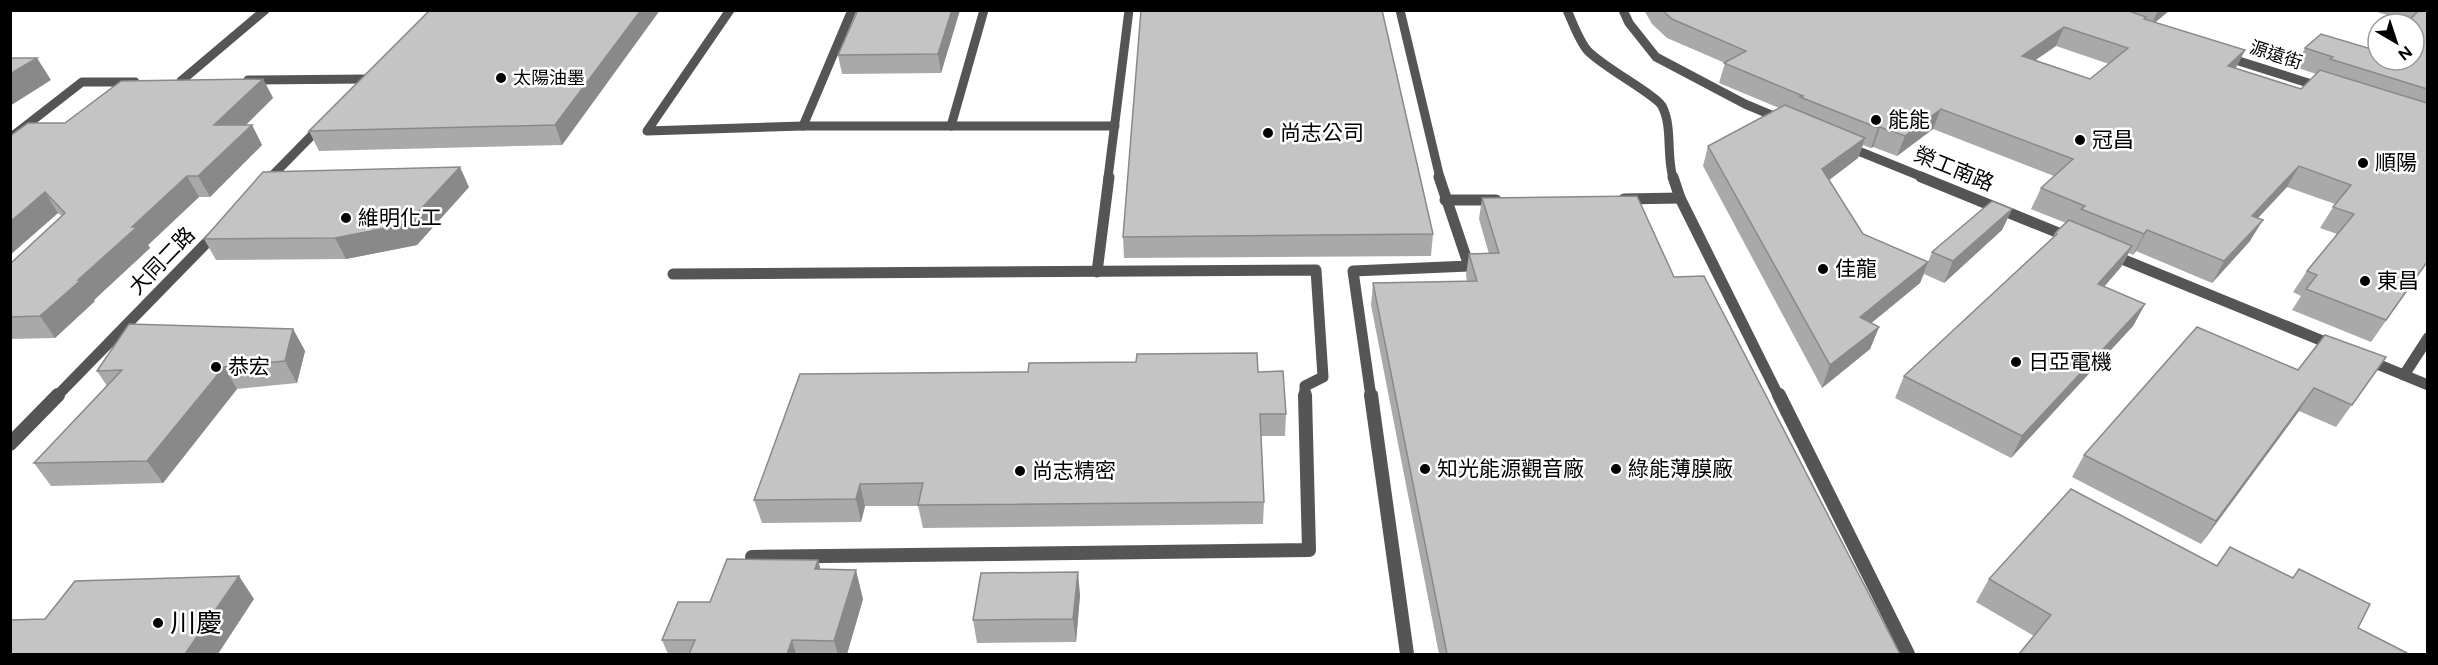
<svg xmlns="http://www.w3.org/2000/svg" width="2438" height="665" font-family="Figtree,'Noto Sans TC',sans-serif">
<rect width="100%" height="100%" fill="#fff"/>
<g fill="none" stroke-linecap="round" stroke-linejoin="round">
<g stroke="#555" stroke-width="9">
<path d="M730 10 647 131 803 126H1115"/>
<path d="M1400 10 1440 178"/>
<path d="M1567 10C1573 23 1579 41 1588 51 1603 67 1656 95 1662 106 1673 127 1666 155 1673 178"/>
<path d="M181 81 265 10"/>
<path d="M803 126 852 10"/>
<path d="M951 126 984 10"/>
<path d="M1108 178 1129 10"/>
</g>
<g stroke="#555" stroke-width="11">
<path d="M1673 177 1680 198 1779 397"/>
<path d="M1624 199 1680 198"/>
<path d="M1445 200H1496"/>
<path d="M1097 272 1109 177"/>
<path d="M673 274 1316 270 1323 377 1305 386V397"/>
<path d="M1371 397 1353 271 1469 266 1439 177"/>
</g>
<g stroke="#555" stroke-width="14">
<path d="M1371 395 1407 654"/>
<path d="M1779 395 1908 654"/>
<path d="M752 557 1309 550 1305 395"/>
</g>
<g stroke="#555" stroke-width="9">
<path d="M1623 10 1629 23 1656 57 1745 104 1783 120"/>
<path d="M2226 57 2321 87"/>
<path d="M248 80 367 79"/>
<path d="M10 138 82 82H135"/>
<path d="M1846 146 1925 178"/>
<path d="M270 178 322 125"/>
</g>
<g stroke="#555" stroke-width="11">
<path d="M1921 177 2071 238"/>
<path d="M267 181 271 177"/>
<path d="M2112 255 2335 346"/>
<path d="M2365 359 2428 385"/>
<path d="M2404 375 2428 338"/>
<path d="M56 397 217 232"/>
</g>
<path stroke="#555" stroke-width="14" d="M10 444 58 395"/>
</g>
<g fill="#a9a9a9" fill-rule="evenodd">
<path d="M660 10 562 145 319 151 309 131Z"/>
<path d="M858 10H960L941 73 842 74 838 55Z"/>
<path d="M1644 10H2170L2155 22 2245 50 2236 68 2301 89 2316 74 2295 67 2305 48 2378 60 2408 21 2370 10H2427V263L2371 342 2292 310 2301 296 2293 292 2307 271 2337 234 2320 228 2335 204 2287 187 2258 218 2250 241 2212 283 2136 251 2133 255 2129 253 2121 267 2104 287 2145 304 2133 326 2011 458 1895 398 1904 376 2052 239 2055 233 2066 223 2031 209 2041 188 2054 176 1933 129 1897 156 1873 147 1871 148 1863 145 1858 158 1829 180 1863 234 1928 262 1932 252 2012 209 2002 230 1944 283 1924 274 1920 283 1871 323 1879 327 1870 349 1822 388 1703 166 1708 146 1779 108 1719 83 1725 63 1667 38 1652 24ZM2056 46 2109 64 2090 79 2035 60Z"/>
<path d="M263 79 273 98 246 125H252L262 145 210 197H199L148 245 150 248 94 300 95 301 55 338 10 339V264L62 216 58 213 10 255 65 123Z"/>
<path d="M469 187 417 245 346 259 216 260 204 239Z"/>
<path d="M1482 198 1674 277 1900 654H1439L1371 305 1373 283 1467 281 1466 275 1469 254H1489L1479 219Z"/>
<path d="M1433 234 1431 256 1124 258 1123 237Z"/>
<path d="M293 329 305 351 297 383 237 389 163 483 51 486 34 463 107 386 97 371Z"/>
<path d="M2386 357 2336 427 2299 411 2201 544 2072 477 2084 455 2298 370Z"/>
<path d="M1028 372H1258L1286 414 1285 436H1261L1264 502 1263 524 923 528 918 506H865L861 522 762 523 754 500Z"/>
<path d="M2217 566 2293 578 2299 569 2370 604 2034 636 1976 602 1989 579Z"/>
<path d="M821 570 863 599 847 654H668L662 640 710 602Z"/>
<path d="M1080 595 1076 642 977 643 973 620Z"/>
</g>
<g fill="#898989">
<path d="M641 10H660L562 145 555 125Z"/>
<path d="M952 10H960L941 73 938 54Z"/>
<path d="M2158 10H2170L2151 26Z"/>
<path d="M2064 27 2056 46 2014 75 2022 56Z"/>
<path d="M2245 50 2235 69 2228 66Z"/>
<path d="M37 58 51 80 10 106V74Z"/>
<path d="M263 79 273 98 225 145 214 125Z"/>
<path d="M1941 109 1933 129 1897 156 1905 136Z"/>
<path d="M252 125 262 145 210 197 198 176Z"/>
<path d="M1880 127 1873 147 1871 148 1878 128Z"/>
<path d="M1865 138 1858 158 1816 190 1822 169Z"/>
<path d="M2299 166 2287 187 2240 237 2252 216Z"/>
<path d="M460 167 469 187 417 245 346 259 335 238Z"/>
<path d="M187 176 199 197 148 245 150 248 94 300 95 301 55 338 40 316 132 227Z"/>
<path d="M45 192 58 213 10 255V222Z"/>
<path d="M2012 209 2002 230 1944 283 1953 261Z"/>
<path d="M2263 220 2250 241 2212 283 2224 261Z"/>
<path d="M2147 230 2136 251 2133 255 2144 234Z"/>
<path d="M2132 246 2121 267 2087 306 2098 284Z"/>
<path d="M1928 262 1920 283 1852 339 1860 317Z"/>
<path d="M2145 304 2133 326 2011 458 2022 436Z"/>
<path d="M1879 327 1870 349 1822 388 1830 365Z"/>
<path d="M293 329 305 351 297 383 285 361Z"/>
<path d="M224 367 237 389 163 483 147 461Z"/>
<path d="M2314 388 2299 411 2201 544 2216 521Z"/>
<path d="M860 484 865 506 861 522 856 499Z"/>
<path d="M818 560 826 589 815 569Z"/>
<path d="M856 570 863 599 847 654H838L834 641Z"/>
<path d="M1078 572 1080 595 1076 642 1073 619Z"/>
<path d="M239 576 254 599 218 654H185Z"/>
<path d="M792 640 796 654H787Z"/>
</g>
<g fill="#c4c4c4" stroke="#898989" stroke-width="1.5" fill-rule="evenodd">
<path d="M430 10H641L555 125 309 131Z"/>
<path d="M858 10H952L938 54 838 55Z"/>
<path d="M1141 10H1382L1433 234 1123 237Z"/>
<path d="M1662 10H2126L2146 17 2144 19 2245 50 2228 66 2301 89 2320 70 2427 103V262L2386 320 2306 289 2317 275 2307 271 2354 214 2333 207 2351 185 2299 166 2252 216 2263 220 2224 261 2147 230 2144 234 2081 209 2085 206 2041 188 2073 159 1941 109 1905 136 1880 127 1878 128 1800 97 1803 96 1724 63 1746 51 1672 19ZM2064 27 2128 48 2090 79 2022 56Z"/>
<path d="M2419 10H2427V89L2330 59 2333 57 2305 48 2321 34 2378 51V60H2414V24H2406Z"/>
<path d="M10 58H37L10 74Z"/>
<path d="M263 79 214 125H252L198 176H187L132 227H137L78 280H81L40 316 10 317V264L65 213 45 192 10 222V136L28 123H65L121 81Z"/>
<path d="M1785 105 1865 138 1822 169 1863 234 1928 262 1860 317 1879 327 1830 365 1708 146Z"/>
<path d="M460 167 407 224 335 238 204 239 263 172Z"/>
<path d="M1637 196 1674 277 1704 276 1900 654H1447L1373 283 1477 281 1469 254 1499 253 1482 198Z"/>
<path d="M1992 201 2012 209 1953 261 1932 252Z"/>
<path d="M2069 220 2132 246 2098 284 2145 304 2022 436 1904 376 2057 234 2055 233Z"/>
<path d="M129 324 293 329 285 361 224 367 147 461 34 463 122 370 97 371Z"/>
<path d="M2197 327 2298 370 2325 335 2386 357 2352 405 2314 388 2216 521 2084 455Z"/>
<path d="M1257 353 1258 372 1283 371 1286 414H1260L1264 502 918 505 923 483 860 484 856 499 754 500 800 374 1028 372 1029 363 1136 362 1137 354Z"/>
<path d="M2071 489 2217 566 2230 547 2293 578 2299 569 2370 604 2358 628 2409 654H2019L2051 615 1989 579Z"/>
<path d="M727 559 818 560 815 569 856 570 834 641 792 640 787 654H689L695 640H662L678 602H710Z"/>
<path d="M1078 572 1073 619 973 620 981 573Z"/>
<path d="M239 576 185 654H10V620L45 619 75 581Z"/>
</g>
<g fill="#000" stroke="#fff" stroke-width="2">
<circle cx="501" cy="78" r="6"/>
<circle cx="1876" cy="120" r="6"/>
<circle cx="1268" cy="133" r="6"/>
<circle cx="2080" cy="140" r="6"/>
<circle cx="2363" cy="163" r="6"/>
<circle cx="346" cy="218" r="6"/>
<circle cx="1823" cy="269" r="6"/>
<circle cx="2365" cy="281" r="6"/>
<circle cx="2016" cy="362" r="6"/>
<circle cx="216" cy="367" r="6"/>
<circle cx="1425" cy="469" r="6"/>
<circle cx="1616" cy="469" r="6"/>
<circle cx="1020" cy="471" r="6"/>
<circle cx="158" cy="623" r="6"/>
</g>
<g text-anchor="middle" stroke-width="5" stroke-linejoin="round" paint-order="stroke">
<g font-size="18" fill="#000" stroke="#fff">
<text transform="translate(2276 55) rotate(18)" y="6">源遠街</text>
</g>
<g font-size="18" fill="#000" stroke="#fff" text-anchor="start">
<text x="513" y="84">太陽油墨</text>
</g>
<g font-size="21" fill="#000" stroke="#fff" text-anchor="start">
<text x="1888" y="127">能能</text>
<text x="1280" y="140">尚志公司</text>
<text x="2092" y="147">冠昌</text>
<text x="2375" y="170">順陽</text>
<text x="358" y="225">維明化工</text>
<text x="1835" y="276">佳龍</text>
<text x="2377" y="288">東昌</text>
<text x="2028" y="369">日亞電機</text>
<text x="228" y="374">恭宏</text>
<text x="1437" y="476">知光能源觀音廠</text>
<text x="1628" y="476">綠能薄膜廠</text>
<text x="1032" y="478">尚志精密</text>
</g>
<g font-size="21" fill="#000" stroke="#fff">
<text transform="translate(1954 169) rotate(22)" y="7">榮工南路</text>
<text transform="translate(162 261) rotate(-46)" y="7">大同二路</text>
</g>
<g font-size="26" fill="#000" stroke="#fff" text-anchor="start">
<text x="170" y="632">川慶</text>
</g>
</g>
<rect width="2438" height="665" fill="none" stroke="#000000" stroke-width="24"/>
<g transform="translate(2396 42) rotate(141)"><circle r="28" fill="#ffffff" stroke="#999999" stroke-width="1.5"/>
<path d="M0-4.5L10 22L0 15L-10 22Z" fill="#000000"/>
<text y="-9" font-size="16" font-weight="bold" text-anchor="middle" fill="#000000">N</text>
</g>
</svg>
